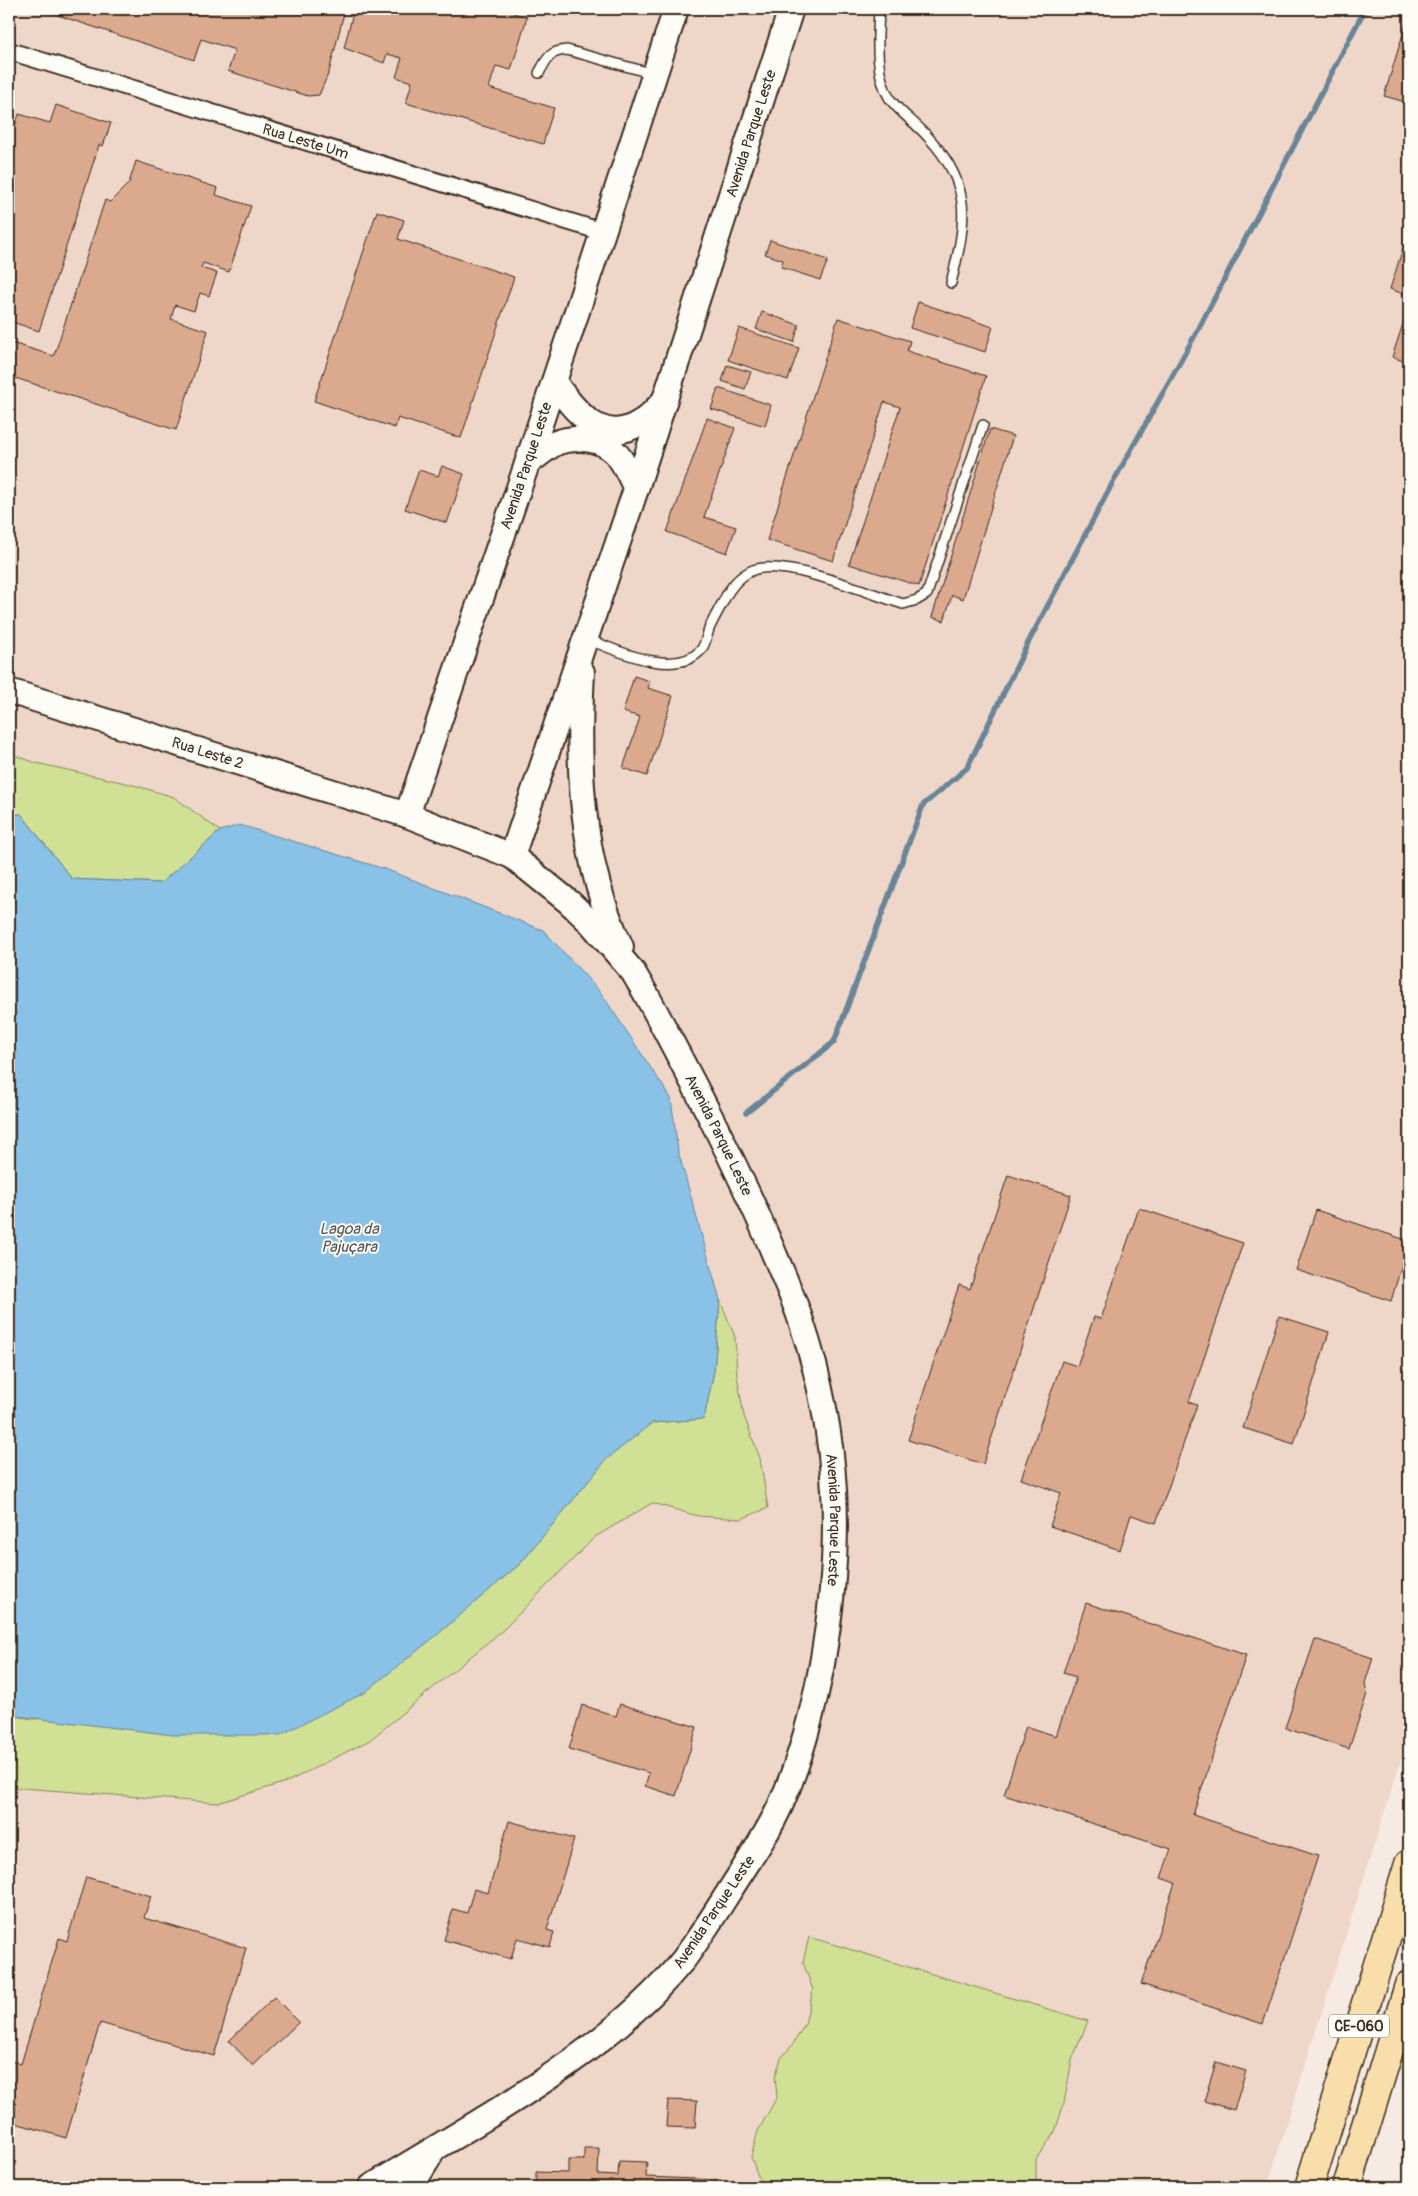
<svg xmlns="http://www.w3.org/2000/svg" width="1418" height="2196" font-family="Pangolin,sans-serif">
<rect width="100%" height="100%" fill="#f6ebe2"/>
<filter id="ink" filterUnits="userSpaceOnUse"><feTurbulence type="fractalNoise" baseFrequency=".02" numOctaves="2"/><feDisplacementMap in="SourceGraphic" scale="10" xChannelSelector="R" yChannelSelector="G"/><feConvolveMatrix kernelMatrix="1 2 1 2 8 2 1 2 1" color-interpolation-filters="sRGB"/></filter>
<g filter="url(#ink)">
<path fill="#eed7c9" d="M9 9H1409V1734L1267 2187H9Z"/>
<g fill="#d0e195" stroke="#86865a">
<path d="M9 753 36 763 130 784 174 797 220 831 161 883 72 879 21 814 9 815Z"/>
<path d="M720 1300 735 1337 737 1375 744 1416 760 1458 768 1508 741 1519 698 1516 652 1503 595 1537 504 1629 370 1740 289 1781 218 1803 9 1787V1715L33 1719 364 1693 521 1563 607 1458 652 1423 704 1419 714 1371Z"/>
<path d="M809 1937 1088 2021 1072 2060 1064 2103 1055 2132 1036 2159V2187H762L751 2157 758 2131 777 2097 775 2077 781 2058 793 2044 805 2024 813 1990 803 1962Z"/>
</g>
<path fill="#89c1e7" stroke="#6a8597" d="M21 814 72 879 161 883 220 831 240 825 385 869 543 930 601 993 671 1098 678 1151 720 1300 714 1371 704 1419 652 1423 607 1459 521 1563 437 1635 364 1693 280 1735H173L9 1715V815Z"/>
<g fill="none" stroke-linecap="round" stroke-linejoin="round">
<path stroke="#6a8597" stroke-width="5.5" d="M746 1113 834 1042 923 805 967 768 1029 641 1112 484 1199 328 1365 9"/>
</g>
<g fill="#dba98e" stroke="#3b2a1e">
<path d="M39 9H345L329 72 319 95 308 96 228 71 235 50 201 39 194 60Z"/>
<path d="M354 9H515L513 13 527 17 511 70 496 66 489 88 554 108 543 144 406 103 412 82 396 77 402 58 387 54 384 63 344 48Z"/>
<path d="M1409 14V103L1384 96Z"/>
<path d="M56 105 111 123 103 146 99 145 39 331 9 321V145L19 114 50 123Z"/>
<path d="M136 161 218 188 216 195 251 206 229 272 203 263 201 268 217 273 209 296 200 293 194 311 175 305 171 319 208 331 176 430 9 376V342L54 356 105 200 110 202 129 183Z"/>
<path d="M377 211 404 220 398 239 514 277 461 438 398 418 395 428 314 401Z"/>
<path d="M1409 229V296L1390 289Z"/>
<path d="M770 240 828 260 820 280 781 267 783 260 765 254Z"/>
<path d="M918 302 993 327 985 352 910 328Z"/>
<path d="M1409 306V363L1392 357Z"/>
<path d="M762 312 799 325 794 342 756 329Z"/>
<path d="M838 318 910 341 907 351 986 376 919 586 849 564 900 407 884 402 833 561 767 540Z"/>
<path d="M739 328 799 348 788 380 728 360Z"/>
<path d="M727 365 751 372 745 389 722 381Z"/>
<path d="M718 388 771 405 765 426 711 409Z"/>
<path d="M707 418 735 428 704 517 736 527 727 553 667 532Z"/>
<path d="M990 429 1013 436 963 599 952 595 944 621 932 617Z"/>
<path d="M442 466 464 474 447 523 405 509 419 470 438 476Z"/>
<path d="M634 676 650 681 648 688 673 696 647 776 623 768 640 717 623 712Z"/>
<path d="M1008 1175 1071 1195 983 1464 908 1440 959 1285 970 1289Z"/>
<path d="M1139 1208 1243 1243 1189 1402 1197 1405 1156 1523 1131 1515 1120 1550 1050 1526 1061 1493 1021 1479 1062 1361 1077 1366 1094 1317 1101 1319Z"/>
<path d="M1316 1210 1409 1241 1391 1301 1296 1270Z"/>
<path d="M1279 1316 1329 1332 1294 1444 1243 1428Z"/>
<path d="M1086 1603 1246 1655 1193 1815 1318 1856 1263 2024 1141 1984 1175 1883 1161 1878 1171 1849 1004 1795 1026 1726 1056 1736 1076 1677 1063 1673Z"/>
<path d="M1315 1639 1373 1658 1365 1683 1367 1694 1349 1749 1285 1728Z"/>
<path d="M620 1704 697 1727 676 1796 645 1786 649 1773 569 1749 582 1705 616 1716Z"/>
<path d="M509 1821 574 1839 547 1930 554 1932 550 1947 517 1938 511 1959 444 1940 453 1909 467 1913 474 1889 488 1893Z"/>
<path d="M86 1877 151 1896 144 1918 246 1948 214 2056 100 2023 66 2138 9 2121V2060L21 2064 59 1938 67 1941Z"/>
<path d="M274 1997 299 2022 253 2066 229 2041Z"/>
<path d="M1216 2062 1246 2071 1234 2110 1204 2101Z"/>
<path d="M668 2100 697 2101 695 2128 666 2127Z"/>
<path d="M584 2148H599L598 2175 618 2176 619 2161 647 2162 646 2177 721 2180V2187H536V2172L568 2173V2160H584Z"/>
</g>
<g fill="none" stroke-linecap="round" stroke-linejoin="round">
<g stroke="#3b2a1e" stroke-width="12">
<g id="lane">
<path d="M879 9C878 37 874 74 890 99 900 113 917 124 928 137 974 186 966 223 951 283"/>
<path d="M539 73C547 59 549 51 567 50L654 74"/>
<path d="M587 639C616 650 675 679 701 650 705 645 707 636 709 629 713 620 718 611 723 602 729 589 739 576 753 570 784 558 871 594 903 604L917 600 927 594 983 425"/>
</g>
</g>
<g stroke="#3b2a1e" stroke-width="20">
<g id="street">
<path id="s1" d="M9 51 603 232"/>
</g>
</g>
<g stroke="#3b2a1e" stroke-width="28">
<g id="secondary">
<path d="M554 382C574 410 602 448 641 422 650 417 657 408 664 401"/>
<path d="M527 464C536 457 546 448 556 443 563 440 572 439 579 439 615 439 623 461 636 489"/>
<path d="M582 672C577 765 580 861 621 947"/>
<path id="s2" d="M9 691 407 815 512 856 569 902 590 922 633 972 646 994C691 1078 736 1163 773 1251 783 1275 794 1299 802 1324 840 1439 843 1545 822 1664 813 1712 801 1759 781 1804 770 1829 754 1853 739 1876 721 1904 704 1932 684 1959 605 2056 477 2121 371 2187"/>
<path id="s3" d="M407 815 527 464 676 9"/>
<path id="s4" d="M512 856 636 489 791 9"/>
<path d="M411 2187 431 2154"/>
</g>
</g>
<g stroke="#3b2a1e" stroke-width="31">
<g id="highway">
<path d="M1309 2187 1409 1864"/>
<path d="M1347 2187 1409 1985"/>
</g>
</g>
<use href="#lane" stroke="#fdfcf7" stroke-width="9"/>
<use href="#street" stroke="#fdfcf7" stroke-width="16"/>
<use href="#secondary" stroke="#fdfcf7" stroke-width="24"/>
<use href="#highway" stroke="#f8deab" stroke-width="28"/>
</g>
</g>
<g text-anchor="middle" stroke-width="4" stroke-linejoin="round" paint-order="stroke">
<rect fill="#fdfcf7" stroke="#75695f" stroke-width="1" x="1329" y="2014.5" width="60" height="23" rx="4"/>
<g font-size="14" font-weight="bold" fill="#3b2a1e">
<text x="1359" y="2031">CE-060</text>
</g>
<g font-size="15" fill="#3b2a1e" stroke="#fdfcf7">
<text dy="5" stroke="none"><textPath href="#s4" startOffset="761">Avenida Parque Leste</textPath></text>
<text dy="5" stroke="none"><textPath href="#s1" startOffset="310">Rua Leste Um</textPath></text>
<text dy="5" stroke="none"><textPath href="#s3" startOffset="369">Avenida Parque Leste</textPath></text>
<text dy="5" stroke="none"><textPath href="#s2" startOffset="208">Rua Leste 2</textPath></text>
<text dy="5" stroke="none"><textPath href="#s2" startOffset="882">Avenida Parque Leste</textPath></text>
<text dy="5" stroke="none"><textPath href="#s2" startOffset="1288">Avenida Parque Leste</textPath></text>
<text transform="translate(714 1912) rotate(-56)" y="5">Avenida Parque Leste</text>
</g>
<g font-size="16" font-style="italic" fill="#52575a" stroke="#fdfcf7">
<text x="349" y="1234">Lagoa da<tspan x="349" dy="18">Pajuçara</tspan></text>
</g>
</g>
<rect width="1418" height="2196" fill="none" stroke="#fdfcf7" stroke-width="30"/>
<rect x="15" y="15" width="1388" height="2166" fill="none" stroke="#3b2a1e" stroke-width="2" filter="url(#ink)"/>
</svg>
